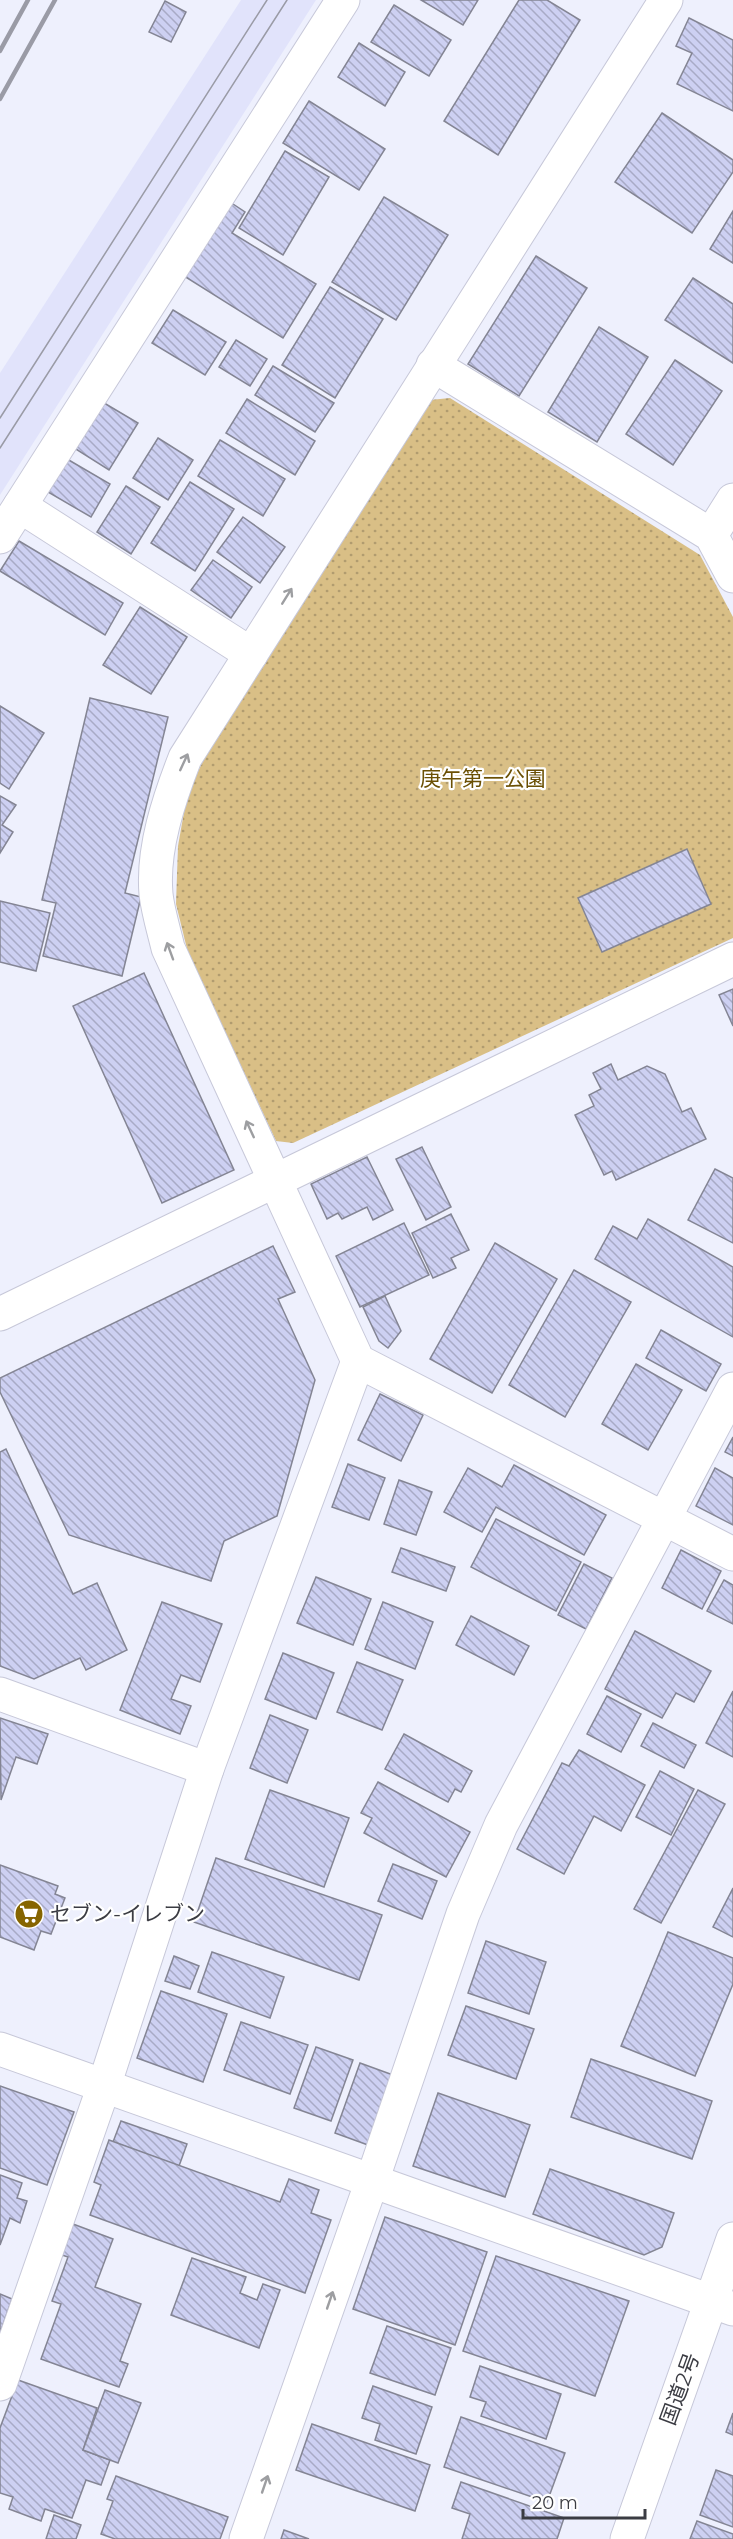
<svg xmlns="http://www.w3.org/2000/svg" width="733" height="2539" font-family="Montserrat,'Noto Sans JP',sans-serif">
<defs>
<pattern id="green-dots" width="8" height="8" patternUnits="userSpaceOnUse" patternTransform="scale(1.5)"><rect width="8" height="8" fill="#d9bf86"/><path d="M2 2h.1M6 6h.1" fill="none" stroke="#b19c6f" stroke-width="1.8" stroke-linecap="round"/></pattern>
<pattern id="building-back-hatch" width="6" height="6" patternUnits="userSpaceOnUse" patternTransform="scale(1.5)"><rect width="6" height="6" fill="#cdd0f2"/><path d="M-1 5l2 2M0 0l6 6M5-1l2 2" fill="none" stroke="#a8aac6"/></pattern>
</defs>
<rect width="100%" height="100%" fill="#eef0fd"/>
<path fill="#e1e3fb" d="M241 0H316L0 495V373Z"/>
<path fill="url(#green-dots)" d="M450 398 700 555 733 617V938L293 1143 276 1141 188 953 176 904 178 846 187 795 216 733 430 400Z"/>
<g fill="url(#building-back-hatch)" stroke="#848594" stroke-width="1.5">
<path d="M421 0H478L463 25Z"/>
<path d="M519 0H547L580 20 498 155 444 121Z"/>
<path d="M165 1 186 12 171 42 149 32Z"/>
<path d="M394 5 451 40 429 76 371 42Z"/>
<path d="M689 18 733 40V111L677 84 692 53 676 46Z"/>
<path d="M359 43 405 72 385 106 338 77Z"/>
<path d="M309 101 385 149 359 190 283 143Z"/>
<path d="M662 113 733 160V172L692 233 615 182Z"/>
<path d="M285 151 329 177 283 255 239 228Z"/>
<path d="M384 197 448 235 396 320 332 282Z"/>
<path d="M230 202 245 212 232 233 316 284 283 338 184 276Z"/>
<path d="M733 211V263L710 249Z"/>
<path d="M536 256 587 288 519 396 468 364Z"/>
<path d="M693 278 733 304V363L665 320Z"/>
<path d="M330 287 383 319 335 398 282 365Z"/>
<path d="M173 310 226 342 205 375 152 343Z"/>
<path d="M599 327 648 357 597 442 548 412Z"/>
<path d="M236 340 267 359 250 386 219 367Z"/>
<path d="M675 360 722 391 673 465 626 434Z"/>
<path d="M273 366 334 403 315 432 255 395Z"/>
<path d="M247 399 315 441 295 475 226 433Z"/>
<path d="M99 400 138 423 109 470 71 446Z"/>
<path d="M158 438 193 460 168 500 133 478Z"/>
<path d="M220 440 285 479 263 516 198 476Z"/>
<path d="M67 459 110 484 91 517 48 492Z"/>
<path d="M190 482 234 509 195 571 151 543Z"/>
<path d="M126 486 160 507 131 554 97 532Z"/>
<path d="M243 517 285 547 260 583 217 552Z"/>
<path d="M19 541 123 603 105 635 0 571Z"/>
<path d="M213 560 252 587 231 618 191 590Z"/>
<path d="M140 607 187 637 151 694 103 665Z"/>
<path d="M90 698 168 717 125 893 141 897 122 976 43 956 56 903 42 900Z"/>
<path d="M0 706 44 733 9 789 0 783Z"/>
<path d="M0 796 16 805 2 825 13 832 0 853Z"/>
<path d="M687 849 711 904 602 952 578 898Z"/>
<path d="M0 901 50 913 36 971 0 962Z"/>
<path d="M144 973 234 1170 162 1203 73 1006Z"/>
<path d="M733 989V1026L719 995Z"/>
<path d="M611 1064 618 1080 647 1066 665 1074 682 1112 691 1108 706 1139 616 1180 612 1171 604 1175 575 1115 594 1106 589 1095 601 1089 593 1073Z"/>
<path d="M422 1147 451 1207 426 1220 396 1159Z"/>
<path d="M367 1157 393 1210 373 1220 367 1207 342 1219 338 1213 327 1219 311 1184Z"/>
<path d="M715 1169 733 1178V1243L688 1220Z"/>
<path d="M451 1214 469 1250 451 1258 456 1268 433 1278 412 1233Z"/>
<path d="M648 1219 733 1267V1337L595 1259 613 1226 637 1239Z"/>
<path d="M404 1223 429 1275 360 1307 336 1256Z"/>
<path d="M495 1243 557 1279 492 1393 430 1359Z"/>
<path d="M273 1246 295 1292 278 1299 315 1380 277 1516 224 1541 211 1581 69 1535 0 1392V1378Z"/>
<path d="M574 1270 631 1302 565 1417 509 1385Z"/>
<path d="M385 1296 401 1331 388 1348 379 1341 363 1307Z"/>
<path d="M661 1330 721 1364 706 1391 646 1358Z"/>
<path d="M636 1364 682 1390 648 1450 602 1424Z"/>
<path d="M380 1394 423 1415 401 1461 358 1440Z"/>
<path d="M733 1437V1456L725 1452Z"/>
<path d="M6 1449 73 1594 97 1583 127 1650 86 1670 80 1658 34 1679 0 1666V1452Z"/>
<path d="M348 1464 385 1478 369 1520 332 1507Z"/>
<path d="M514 1465 606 1515 584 1555 496 1507 482 1532 444 1512 468 1468 502 1487Z"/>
<path d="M715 1468 733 1478V1525L696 1506Z"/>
<path d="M399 1480 432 1492 416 1535 384 1524Z"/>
<path d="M496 1519 581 1562 556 1611 471 1567Z"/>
<path d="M401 1548 455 1567 446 1591 392 1572Z"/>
<path d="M681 1550 721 1571 702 1609 662 1588Z"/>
<path d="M584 1564 612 1578 586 1629 558 1615Z"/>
<path d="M316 1577 371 1599 353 1645 297 1623Z"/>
<path d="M724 1580 733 1585V1624L707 1611Z"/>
<path d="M162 1602 222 1624 200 1682 181 1675 171 1699 191 1706 180 1734 120 1710Z"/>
<path d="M383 1602 433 1622 415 1669 365 1649Z"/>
<path d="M471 1616 529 1646 514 1675 456 1645Z"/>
<path d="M635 1631 711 1671 694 1702 676 1693 662 1718 605 1689Z"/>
<path d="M283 1653 334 1673 316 1719 265 1699Z"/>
<path d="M357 1662 403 1680 382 1730 337 1712Z"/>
<path d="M733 1691V1757L706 1743Z"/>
<path d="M607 1696 641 1714 621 1752 587 1734Z"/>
<path d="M270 1715 308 1730 287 1783 250 1768Z"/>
<path d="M0 1718 48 1734 37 1764 16 1757 1 1800Z"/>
<path d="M653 1723 696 1745 684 1768 641 1746Z"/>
<path d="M404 1734 472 1771 461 1792 455 1789 448 1802 385 1769Z"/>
<path d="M579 1750 645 1785 621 1831 594 1816 564 1874 517 1849 562 1763 569 1766Z"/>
<path d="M660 1771 694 1789 671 1835 636 1817Z"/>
<path d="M378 1782 470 1832 446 1877 364 1833 372 1818 361 1813Z"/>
<path d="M270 1790 349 1818 324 1887 245 1859Z"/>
<path d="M698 1790 725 1804 661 1923 634 1909Z"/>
<path d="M216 1858 382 1915 359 1980 194 1922Z"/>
<path d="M393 1864 437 1881 422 1919 378 1901Z"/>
<path d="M0 1865 58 1886 55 1894 65 1898 51 1934 41 1931 34 1950 0 1937Z"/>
<path d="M733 1888V1937L713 1927Z"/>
<path d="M668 1932 733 1958V1984L695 2076 621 2046Z"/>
<path d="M486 1941 546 1962 529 2014 468 1993Z"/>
<path d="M212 1952 284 1977 270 2018 198 1992Z"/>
<path d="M174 1956 199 1966 190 1989 165 1981Z"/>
<path d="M161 1991 227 2014 203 2082 137 2058Z"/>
<path d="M466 2006 534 2029 516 2079 448 2055Z"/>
<path d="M241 2022 308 2045 290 2094 224 2070Z"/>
<path d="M316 2047 353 2060 331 2121 294 2108Z"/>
<path d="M591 2059 712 2101 692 2159 571 2117Z"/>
<path d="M360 2063 393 2075 368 2145 335 2133Z"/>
<path d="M0 2086 74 2112 47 2185 0 2168Z"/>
<path d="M438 2093 530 2125 505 2197 413 2166Z"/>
<path d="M121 2121 187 2144 179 2166 113 2142Z"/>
<path d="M109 2140 280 2202 289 2179 319 2190 311 2213 331 2220 305 2293 90 2215 101 2185 94 2182Z"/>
<path d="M550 2169 674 2213 662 2247 644 2255 533 2214Z"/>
<path d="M0 2175 22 2183 17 2198 27 2201 20 2223 10 2218 0 2245Z"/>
<path d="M385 2217 487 2252 455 2345 353 2309Z"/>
<path d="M73 2224 113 2239 95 2287 141 2304 120 2361 128 2364 119 2387 41 2359 61 2304 52 2301 68 2257 62 2255Z"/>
<path d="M496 2256 629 2301 595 2396 463 2351Z"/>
<path d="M192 2258 246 2277 240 2293 257 2300 263 2284 280 2290 259 2348 171 2315Z"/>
<path d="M0 2294 12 2299 0 2333Z"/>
<path d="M387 2326 451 2348 435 2395 370 2373Z"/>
<path d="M480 2366 561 2394 546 2439 481 2416 486 2402 470 2397Z"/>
<path d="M18 2380 97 2408 83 2450 110 2460 101 2485 86 2480 72 2518 45 2509 41 2521 9 2509 13 2497 0 2493V2428Z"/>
<path d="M373 2386 432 2407 416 2454 375 2440 380 2424 362 2418Z"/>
<path d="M105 2390 141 2403 118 2463 83 2450Z"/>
<path d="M733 2413V2435L726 2432Z"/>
<path d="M461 2417 565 2453 547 2502 444 2467Z"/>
<path d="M312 2424 430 2465 415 2511 296 2470Z"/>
<path d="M716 2470 733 2476V2527L700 2515Z"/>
<path d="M116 2476 228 2517 220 2539H115L101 2534 113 2501 107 2499Z"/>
<path d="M461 2482 564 2518 557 2539H462L470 2514 452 2508Z"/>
<path d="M54 2515 81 2525 76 2539H46Z"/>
<path d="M697 2521 733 2534V2539H690Z"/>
<path d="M284 2530 309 2539H281Z"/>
</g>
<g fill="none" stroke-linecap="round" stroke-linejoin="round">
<g stroke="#c7c8d9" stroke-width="35">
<g id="minor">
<path d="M666 0 185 758C169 799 152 849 156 894 158 912 164 931 168 948L358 1361 733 1554"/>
<path d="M433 365 711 535 733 576"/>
<path d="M20 506 251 654"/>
<path d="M711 535 733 500"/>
<path d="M0 537 343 0"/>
<path d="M0 1314 733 959"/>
<path d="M0 1694 207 1769"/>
<path d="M0 2049 733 2309"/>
<path d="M0 2384 104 2086 207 1769 358 1361"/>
<path d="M246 2539 372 2181 463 1914 501 1825 733 1389"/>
</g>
</g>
<g stroke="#c7c8d9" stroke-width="35">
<path id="highway" d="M627 2539 733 2239"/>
</g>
<use href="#minor" stroke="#fff" stroke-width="33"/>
<use href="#highway" stroke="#fff" stroke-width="33"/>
<g stroke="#9a9ba6" stroke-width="1.5">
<path d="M0 418 267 0"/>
<path d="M0 448 287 0"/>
</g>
<g stroke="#9a9ba6" stroke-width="4.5">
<path d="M0 51 28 0"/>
<path d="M0 99 55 0"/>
</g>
</g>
<defs><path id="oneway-shaft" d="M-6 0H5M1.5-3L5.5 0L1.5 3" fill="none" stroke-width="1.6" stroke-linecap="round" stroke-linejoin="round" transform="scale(1.5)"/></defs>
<g stroke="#9d9ea1">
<use href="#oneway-shaft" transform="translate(287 596) rotate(-58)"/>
<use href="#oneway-shaft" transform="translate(184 762) rotate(-65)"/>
<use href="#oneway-shaft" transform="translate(170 951) rotate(-110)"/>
<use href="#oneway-shaft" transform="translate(250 1129) rotate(-115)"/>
<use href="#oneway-shaft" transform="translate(330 2300) rotate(-71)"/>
<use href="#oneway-shaft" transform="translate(265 2484) rotate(-71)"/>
</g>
<defs>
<g id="supermarket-disc" transform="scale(1.5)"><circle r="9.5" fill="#866500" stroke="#fff"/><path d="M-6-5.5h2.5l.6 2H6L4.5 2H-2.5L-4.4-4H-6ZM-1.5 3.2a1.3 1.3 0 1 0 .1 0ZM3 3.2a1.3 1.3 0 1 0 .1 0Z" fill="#fff"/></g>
</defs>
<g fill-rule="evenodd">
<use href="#supermarket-disc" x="29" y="1914"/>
</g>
<g text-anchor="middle" stroke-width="4.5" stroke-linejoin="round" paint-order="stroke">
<g font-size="21" fill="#6b5004" stroke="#fff">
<text x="483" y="786">庚午第一公園</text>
</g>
<g font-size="21" fill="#3b3c43" stroke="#fff" text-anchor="start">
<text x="50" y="1921">セブン-イレブン</text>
</g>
<g font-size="21" fill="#3b3c43" stroke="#fff">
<text transform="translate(680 2389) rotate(-70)" y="7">国道2号</text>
</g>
</g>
<path d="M523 2509v9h122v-9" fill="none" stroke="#3b3c43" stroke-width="3"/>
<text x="532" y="2509" font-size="18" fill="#3b3c43" stroke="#ffffff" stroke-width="4.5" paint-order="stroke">20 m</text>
</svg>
